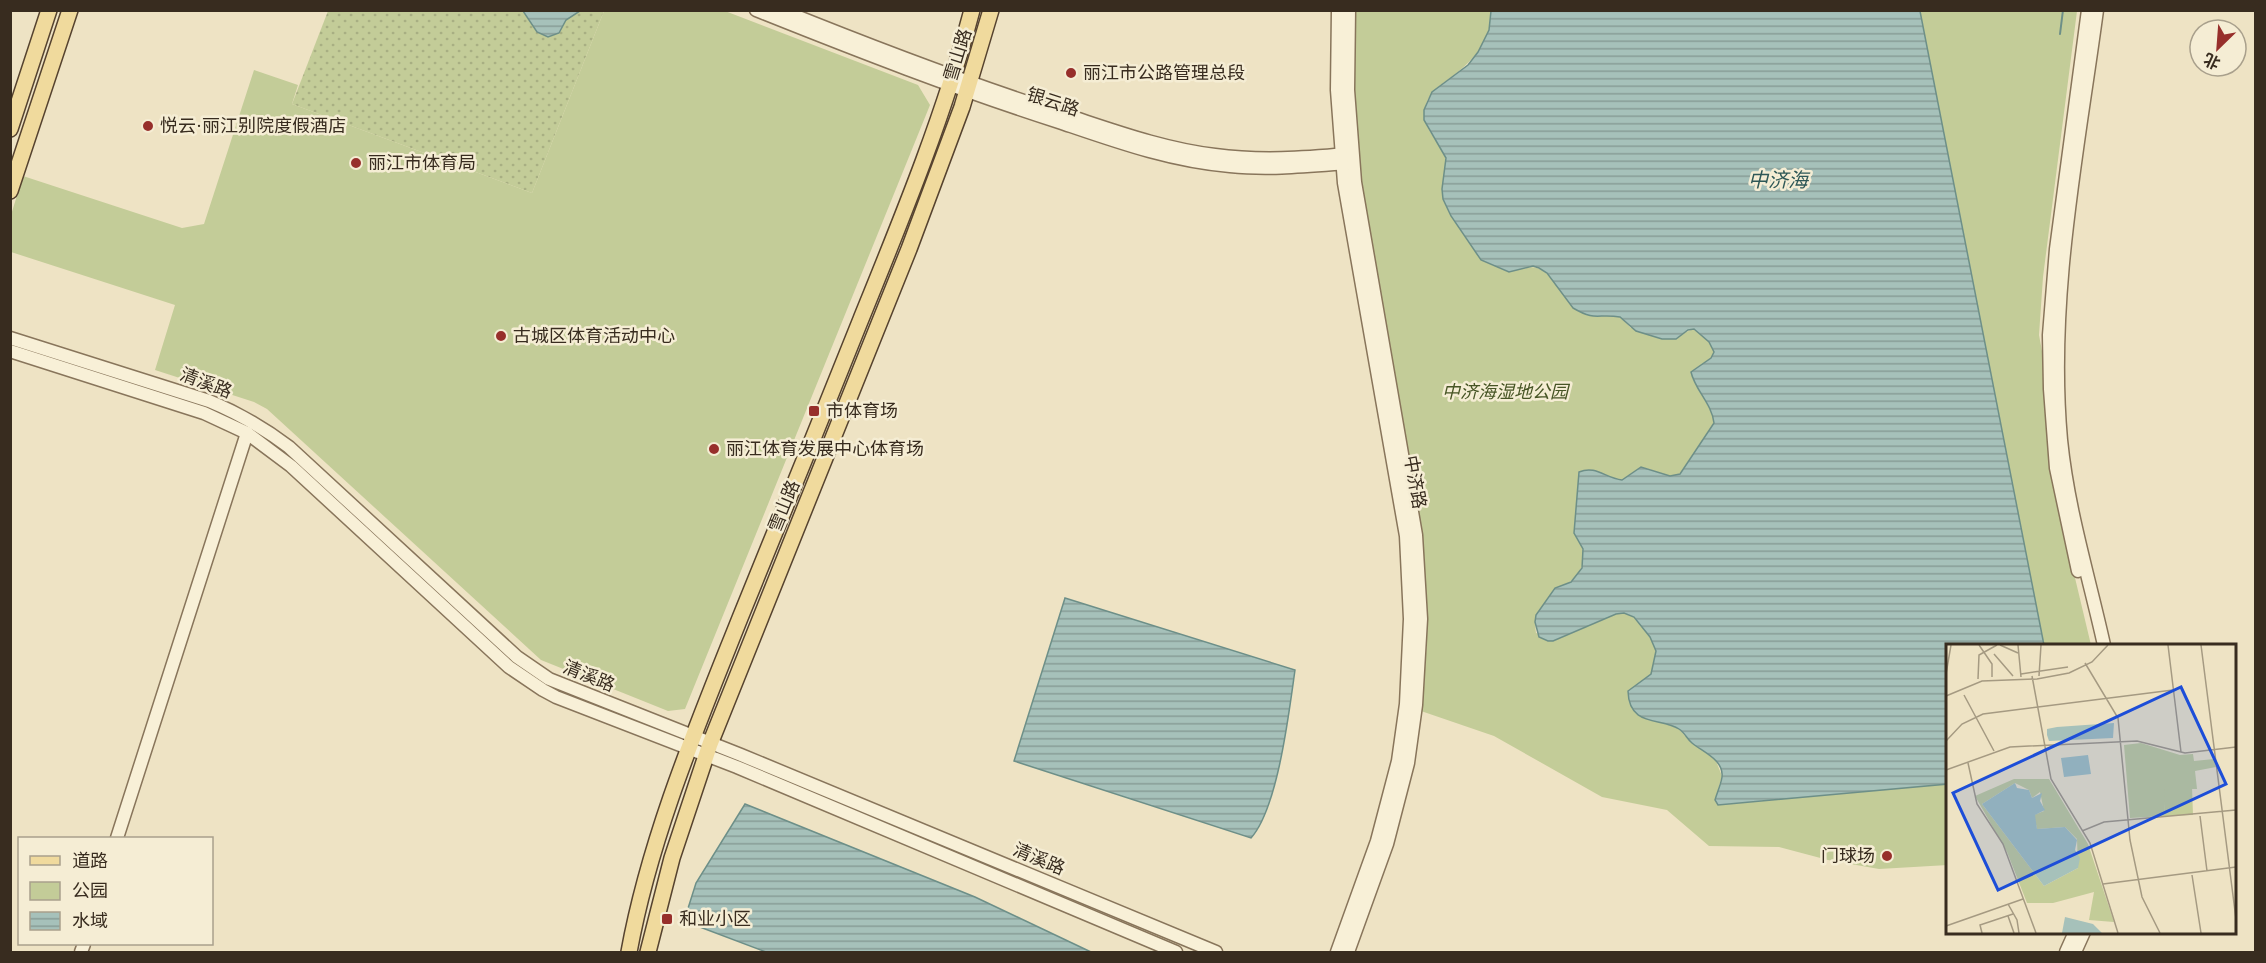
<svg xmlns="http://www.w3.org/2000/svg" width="2266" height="963" font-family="'Times New Roman','Noto Sans SC',serif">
<defs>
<pattern id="grass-dots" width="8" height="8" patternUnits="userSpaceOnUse" patternTransform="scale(1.5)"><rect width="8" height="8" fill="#c3cc98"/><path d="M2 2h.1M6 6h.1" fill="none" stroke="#a8af83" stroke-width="1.8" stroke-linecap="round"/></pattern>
<pattern id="water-rules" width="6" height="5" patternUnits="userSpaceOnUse" patternTransform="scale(1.5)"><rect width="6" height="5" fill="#a6c1ba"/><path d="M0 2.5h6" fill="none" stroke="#889d97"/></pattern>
</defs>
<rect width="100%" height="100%" fill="#eee3c4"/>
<path fill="url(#grass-dots)" d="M328 11H604L532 193 292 104Z"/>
<g fill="#c3cc98">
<path d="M604 11H725L918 85 930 105 685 709 668 711 541 660 267 409 254 402 155 370 175 305 11 252V215L23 176 182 228 204 224 254 70 298 85 292 104 532 193Z"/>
<path d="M1352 11H1491C1493 40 1472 62 1450 78 1440 85 1430 92 1426 104 1419 125 1436 137 1444 154 1451 167 1440 184 1443 199L1524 269C1546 259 1561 293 1573 308 1597 322 1597 313 1620 317L1631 328 1684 333 1693 329C1700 333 1718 346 1713 356 1712 360 1696 372 1692 377L1713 415 1714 423 1682 472 1675 476C1647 476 1652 456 1622 481L1604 475 1578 538C1605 586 1528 588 1536 633L1558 639 1616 614 1624 613 1634 617 1650 637 1656 651 1651 674 1628 691 1630 703 1636 712 1679 729 1687 738 1716 761 1722 776 1719 786 1718 805 1948 784V865L1879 869 1828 860 1779 847 1709 846 1667 810 1602 797 1494 736 1421 711 1427 642 1425 591 1419 527 1357 165Z"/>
<path d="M1920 11H2077L2043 277 2039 335 2044 362 2052 468 2055 494 2091 645H2044Z"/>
</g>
<g fill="url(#water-rules)" stroke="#6d8f88" stroke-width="1.5">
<path d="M523 11V10L580 11 566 20 559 33 548 37 537 32Z"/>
<path d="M1491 11H1920L2044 645H1948V784L1718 805 1715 800C1717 793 1721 784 1722 777 1724 760 1703 752 1692 743 1687 739 1685 733 1679 729 1662 717 1629 728 1628 691L1651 674 1656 651 1650 637 1634 617 1624 613 1616 614 1553 641H1548L1539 637 1535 622 1536 615 1555 588 1571 582 1582 568 1583 549 1574 533 1579 472C1596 465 1605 478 1622 480L1641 467 1670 476 1680 474 1714 423C1712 404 1695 390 1691 372L1711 358 1714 352 1709 342 1694 329 1688 330 1676 339H1662L1636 331 1620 317C1597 313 1597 322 1573 308L1547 273 1539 268 1533 266 1509 272 1481 260 1451 216 1443 199 1442 189 1446 158 1424 120V110L1432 92 1468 65 1478 52 1489 30Z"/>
<path d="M1065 598 1295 670C1289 712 1278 808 1251 838L1014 761Z"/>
<path d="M745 804 975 897 1091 952H766L684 921 696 883Z"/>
</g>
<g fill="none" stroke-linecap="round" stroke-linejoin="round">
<path stroke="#6d8f88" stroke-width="2" d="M2060 34 2063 10"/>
<g stroke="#88755b" stroke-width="15">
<g id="minor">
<path d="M756 10C856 50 956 89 1059 122 1115 141 1170 161 1230 166 1269 170 1308 166 1348 163"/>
<path d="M781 10C875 48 970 84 1066 115 1115 131 1164 149 1215 155 1260 161 1303 158 1347 154"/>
<path d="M2097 10C2078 152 2048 297 2061 440 2068 510 2089 577 2104 645"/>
<path d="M10 338 209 401C238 413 264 428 289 447L517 657 549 679 741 755 1216 952"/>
<path d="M10 351 204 413 247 433 291 466 509 667 543 690 556 697 737 767 1176 952"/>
<path d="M2078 571 2056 468 2050 389 2049 335 2056 249 2088 10"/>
<path d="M117 838 247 433"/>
<path d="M81 952 84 944"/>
<path d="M1337 952 1377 841 1398 761 1406 704 1410 619 1406 536 1344 183 1337 90 1338 10"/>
<path d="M1348 952 1387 844 1408 763 1416 705 1421 619 1416 535 1355 182 1348 90 1349 10"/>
<path d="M2066 952 2075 932"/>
<path d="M2075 952 2084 932"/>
</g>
</g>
<g stroke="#56432f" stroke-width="18">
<g id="major">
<path d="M10 129 49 10"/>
<path d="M10 191 70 10"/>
<path d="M629 952C650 837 697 726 740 618 781 518 821 419 861 319 902 218 944 116 972 10"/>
<path d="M648 952 672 858 710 744 909 249 962 107 991 10"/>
</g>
</g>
<use href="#minor" stroke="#f8f0d7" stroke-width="12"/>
<use href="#major" stroke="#f0da9d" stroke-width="15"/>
</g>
<g fill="#972f2b" stroke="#f5edd4" stroke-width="2">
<circle cx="1071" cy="73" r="6"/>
<circle cx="148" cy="126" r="6"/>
<circle cx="356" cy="163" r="6"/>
<circle cx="501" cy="336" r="6"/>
<rect x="808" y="405" width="12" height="12" rx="3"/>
<circle cx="714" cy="449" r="6"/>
<circle cx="1887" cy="856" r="6"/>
<rect x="661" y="913" width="12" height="12" rx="3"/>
</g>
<g text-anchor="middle" stroke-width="5" stroke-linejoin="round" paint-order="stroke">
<g font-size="18" fill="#382c1f" stroke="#f5edd4">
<text transform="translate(958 55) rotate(-73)" y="6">雪山路</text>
<text transform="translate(1053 102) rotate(18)" y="6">银云路</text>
<text transform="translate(206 383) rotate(21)" y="6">清溪路</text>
<text transform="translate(1415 482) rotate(80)" y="6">中济路</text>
<text transform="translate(784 506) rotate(-68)" y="6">雪山路</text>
<text transform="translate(589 676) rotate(22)" y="6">清溪路</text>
<text transform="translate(1039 859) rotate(23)" y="6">清溪路</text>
</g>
<g font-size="18" fill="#382c1f" stroke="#f5edd4" text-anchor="start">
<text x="1083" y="79">丽江市公路管理总段</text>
<text x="160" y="132">悦云·丽江别院度假酒店</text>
<text x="368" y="169">丽江市体育局</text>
<text x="513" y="342">古城区体育活动中心</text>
<text x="826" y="417">市体育场</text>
<text x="726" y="455">丽江体育发展中心体育场</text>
<text x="1875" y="862" text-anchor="end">门球场</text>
<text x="679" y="925">和业小区</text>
</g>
<g font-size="18" font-style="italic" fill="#475525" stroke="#f5edd4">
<text x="1505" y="398">中济海湿地公园</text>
</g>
<g font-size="20" font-style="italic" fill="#2e5857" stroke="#f5edd4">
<text x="1778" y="187">中济海</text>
</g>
</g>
<g transform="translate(1946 644)">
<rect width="290" height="290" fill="#eee3c4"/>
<path d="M246 143 247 171 219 172 217 145Z" fill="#c3cc98"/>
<path d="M195 99 234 111 247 110 248 117 268 115 270 123 249 127 251 145H218L219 172 184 174 178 101ZM68 135H103L142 200 168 278 143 276 148 248 107 259H81L61 208 29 152ZM69 139 83 146 86 154 94 148 98 167 88 171 91 185 119 183 131 195 132 224 98 242 36 160Z" fill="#c3cc98" fill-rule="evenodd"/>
<path d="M168 79 167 94 103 97 101 91V85L111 83ZM142 111 145 130 118 133 115 114ZM69 139 71 144 83 146 86 154 96 149 94 157 99 166 89 171 91 185 119 183 131 196 129 206 134 214 132 224 98 242 36 160ZM119 273 147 280 156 289H116Z" fill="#a6c1ba"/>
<path fill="none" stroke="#a59a82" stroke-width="1.5" d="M33 1 46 20V33M54 1 72 9M72 1 75 33M222 1 235 108M255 1 290 275M48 10 67 32M139 19 172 74 184 196 196 253 214 289M0 30 5 1M75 30 122 23M86 32 105 135 144 199 172 289M93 32 95 1M32 35 33 11 51 1M18 51 48 107M0 52 36 37 91 35 123 29 146 18 162 1M0 97 16 80 37 70 227 46M22 119 31 160 57 200 90 289M0 126 64 103 191 97 239 109 290 103M254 172 261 227M136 187 158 178 290 166M246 231 255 289M157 240 290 223M62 260 71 276 73 289M62 272 68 289M0 282 77 255M36 289 34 281 67 270"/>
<path fill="#1d4ed8" fill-opacity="0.15" stroke="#1d4ed8" stroke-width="3" d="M235 43 280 140 52 246 7 149Z"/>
<rect width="290" height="290" fill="none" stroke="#382c1f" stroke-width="3"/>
</g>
<rect width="2266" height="963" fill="none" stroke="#382c1f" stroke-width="24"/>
<rect x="18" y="837" width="195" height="108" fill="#f5edd4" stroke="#a9a08c" stroke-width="1.5"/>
<rect x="30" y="856" width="30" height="9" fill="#f0da9d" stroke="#a9a08c" stroke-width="1.5"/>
<text x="72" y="867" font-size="18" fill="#382c1f">道路</text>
<rect x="30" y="882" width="30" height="18" fill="#c3cc98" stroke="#a9a08c" stroke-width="1.5"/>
<text x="72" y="897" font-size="18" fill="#382c1f">公园</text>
<rect x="30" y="912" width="30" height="18" fill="url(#water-rules)" stroke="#a9a08c" stroke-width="1.5"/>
<text x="72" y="927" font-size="18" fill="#382c1f">水域</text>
<g transform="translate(2218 48) rotate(205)"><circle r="28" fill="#f5edd4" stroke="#a9a08c" stroke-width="1.5"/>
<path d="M0-4.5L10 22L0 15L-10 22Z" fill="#972f2b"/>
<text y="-9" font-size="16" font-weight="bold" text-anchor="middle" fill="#382c1f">北</text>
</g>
</svg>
